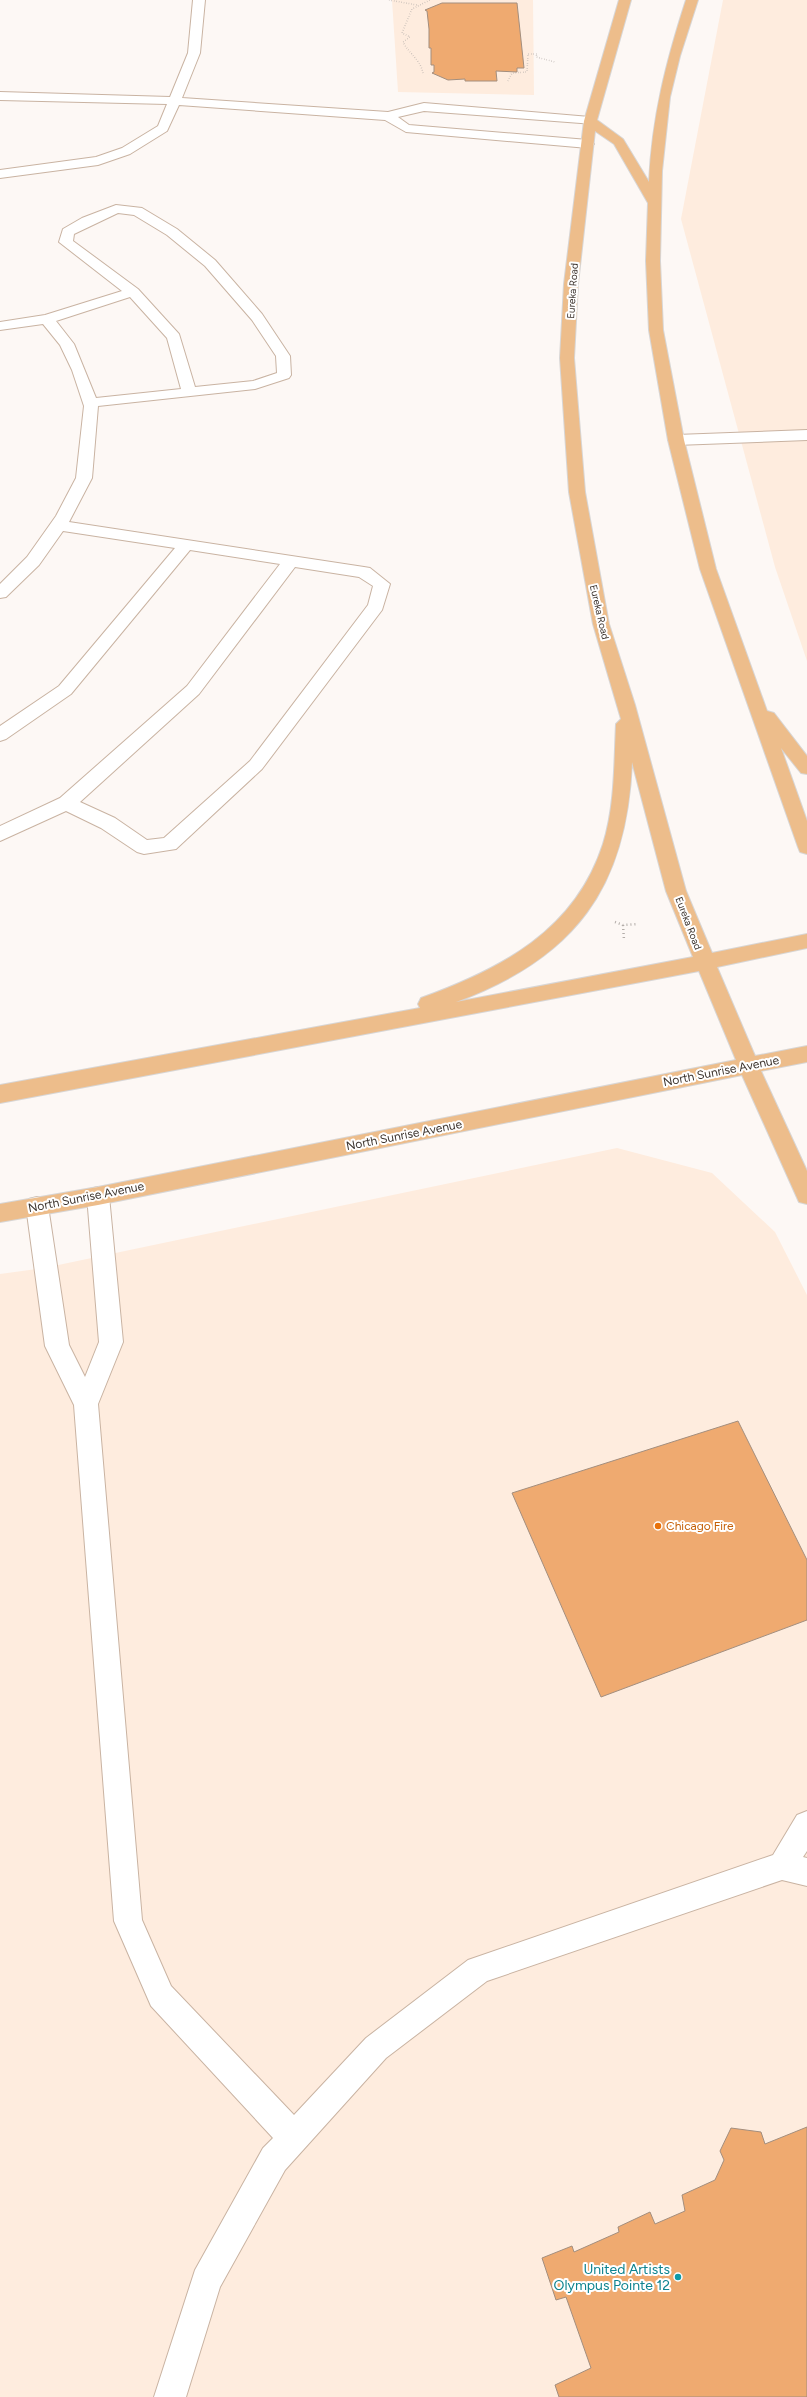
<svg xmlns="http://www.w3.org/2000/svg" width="807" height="2397" font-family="Figtree,sans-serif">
<rect width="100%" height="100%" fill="#fdf8f5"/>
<g fill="#feecde">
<path d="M392 0H533L534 95 398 92Z"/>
<path d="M723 0H807V661L775 567 681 219Z"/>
<path d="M617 1148 712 1173 775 1232 807 1295V2397H0V1274L44 1268Z"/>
</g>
<g fill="#efaa70" stroke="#a38e7e">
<path d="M442 3H517L524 68H517V72L496 71 497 81H465V79L448 80 432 73 434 72V65H431V48H429V29L427 11 425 10Z"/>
<path d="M738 1421 807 1560V1620L601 1697 512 1493Z"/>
<path d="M807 2127V2397H559L555 2385 591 2368 566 2297 556 2300 542 2258 572 2246 574 2252 619 2232 618 2227 650 2212 655 2224 685 2211 682 2195 715 2180 724 2160 720 2151 731 2128 761 2132 765 2144Z"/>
</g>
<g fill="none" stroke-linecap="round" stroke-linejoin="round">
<g stroke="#c9b3a2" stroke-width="2">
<g id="minor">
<path d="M193 0H205L200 53 182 98 388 112 424 103 590 117 596 121 594 124 424 111 398 117 409 125 588 140 594 144 588 148 406 132 385 120 179 105 167 131 130 154 98 165 0 178V170L96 157 122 148 158 126 167 104 0 100V92L170 97 188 53Z"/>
<path d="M116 205 142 208 177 229 215 260 262 314 290 356 291 375 289 378 255 389 98 406 92 478 69 522 364 567 370 568 390 584 382 610 262 769 176 849 144 854 137 852 101 828 66 811 0 841V826L60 798 187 686 280 564 190 550 71 694 6 739 0 741V726L59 686 175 548 63 531 39 565 6 597 0 598V584L27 557 56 516 76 478 84 406 72 370 60 345 43 324 0 330V322L45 315 122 291 59 242 63 229 82 218ZM118 213 134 215 167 235 205 266 252 320 276 356 277 373 253 381 195 387 179 334 138 289 73 241 74 234ZM130 297 167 338 181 389 96 398 74 344 56 321ZM295 567 359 577 373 586 368 605 250 761 164 838 147 840 115 818 80 802 199 694Z"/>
<path d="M807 430V440L676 445 668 440 676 435Z"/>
<path d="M98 1187 106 1189 109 1196 123 1342 98 1404 142 1920 171 1986 294 2115 366 2038 468 1960 773 1855 797 1815 807 1811V1851L803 1857 807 1858V1886L782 1880 487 1981 386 2058 285 2170 220 2287 186 2397H154L195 2270 263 2148 273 2138 151 2006 114 1921 74 1405 45 1346 26 1206 29 1199 37 1197 45 1199 48 1206 69 1345 85 1377 99 1342 87 1196 90 1189Z"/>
</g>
</g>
<g stroke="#d8d6d5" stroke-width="2">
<path id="major" d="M619 0H631L597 120 623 139 649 182C652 117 666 62 686 0H698L680 56 670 97 662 171 660 261 663 330 684 440 716 569 767 711 774 713 807 756V774L801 773 781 748 807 821V854L800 852 798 847 700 569 668 440 649 330 646 261 648 203 614 144 595 131 578 284 574 358 585 492 609 624 635 705 686 891 712 953 807 934V948L717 967 755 1056 807 1046V1062L761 1071 807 1171V1204L799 1202 742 1075 98 1205 0 1222V1204L98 1187 736 1060 699 971 0 1103V1085L420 1008 418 1004 421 998C501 969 575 931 603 844 615 806 614 764 616 724L621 719 593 624 569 492 560 358 564 284 584 121ZM632 762 666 891 693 957 456 1002C575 958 627 888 632 762Z"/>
</g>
<g stroke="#b3ada9" stroke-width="1.5" stroke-dasharray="0.5 2" stroke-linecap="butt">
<path d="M389 0 417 5"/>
<path d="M423 73C420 59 410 55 403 42L410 37 402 33 412 9 430 0"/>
<path d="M508 81 512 73 527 72 528 54H537L536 57 555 62"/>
</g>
<g stroke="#b3ada9" stroke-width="2.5" stroke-dasharray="1 3" stroke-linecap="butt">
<path d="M615 922 623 925 638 924"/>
<path d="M623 925 624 940"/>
</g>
<use href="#minor" fill="#fff" fill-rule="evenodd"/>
<use href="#major" fill="#edbd8b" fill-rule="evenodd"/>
</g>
<circle fill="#e8710a" stroke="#fff" stroke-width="1.5" cx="658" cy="1526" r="4"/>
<circle fill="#0f9aa8" stroke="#fff" stroke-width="1.5" cx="678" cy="2277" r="4"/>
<g text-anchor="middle" stroke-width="4" stroke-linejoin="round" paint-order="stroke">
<g font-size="10" fill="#3c332d" stroke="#fff">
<text transform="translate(572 291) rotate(-86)" y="4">Eureka Road</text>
<text transform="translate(600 612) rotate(77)" y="4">Eureka Road</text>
<text transform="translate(689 923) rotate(69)" y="4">Eureka Road</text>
</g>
<g font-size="12" fill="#3c332d" stroke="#fff">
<text transform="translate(721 1071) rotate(-11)" y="4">North Sunrise Avenue</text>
<text transform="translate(404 1135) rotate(-11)" y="4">North Sunrise Avenue</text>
<text transform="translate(86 1197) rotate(-11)" y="4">North Sunrise Avenue</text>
</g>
<g font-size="12" fill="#c56008" stroke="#fff" text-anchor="start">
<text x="666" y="1530">Chicago Fire</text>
</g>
<g font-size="14" fill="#0d838f" stroke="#fff" text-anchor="end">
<text x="670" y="2274">United Artists<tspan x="670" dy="16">Olympus Pointe 12</tspan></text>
</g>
</g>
</svg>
